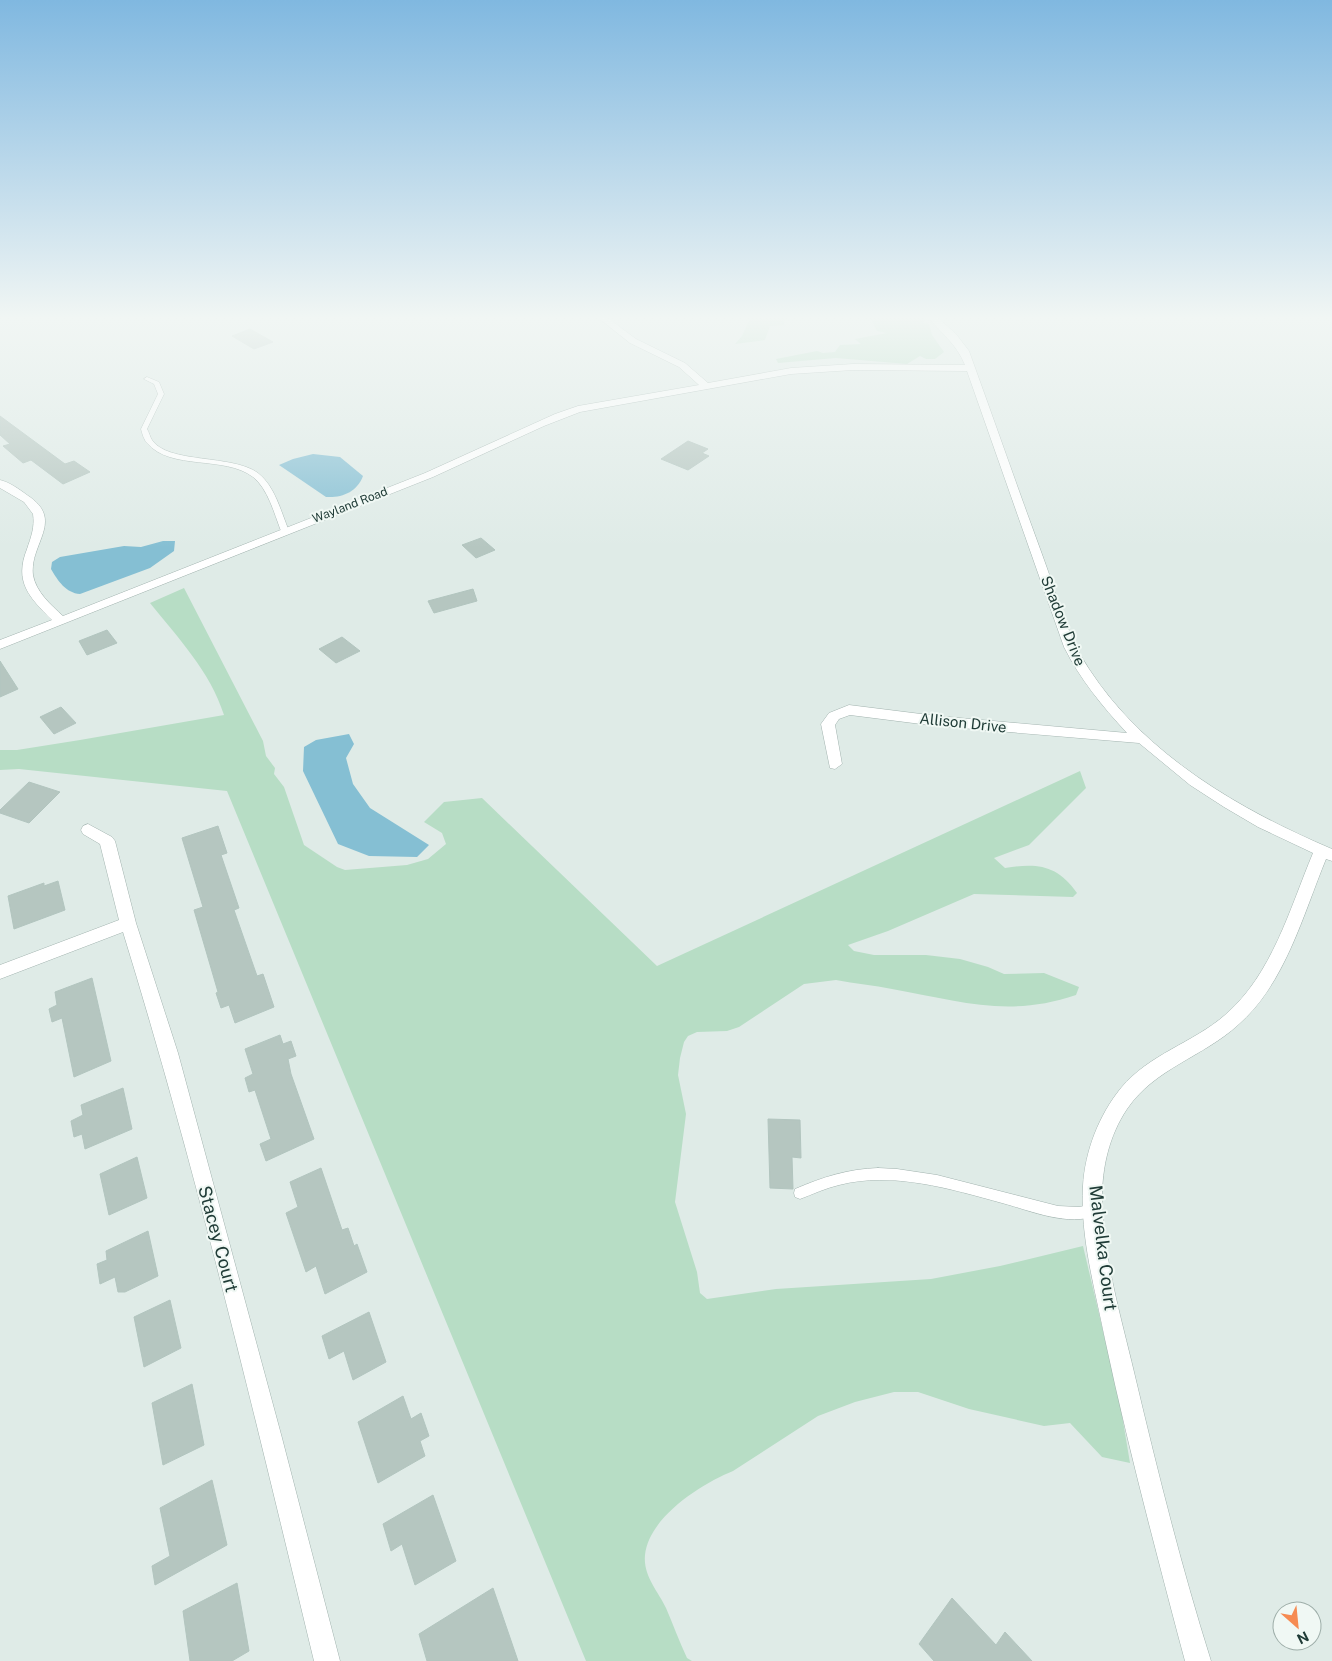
<svg xmlns="http://www.w3.org/2000/svg" width="1332" height="1661" font-family="'Public Sans',sans-serif">
<rect width="100%" height="100%" fill="#dfebe7"/>
<g fill="#b7ddc5">
<path d="M751 316H784V325L770 326 765 340 735 344 742 336Z"/>
<path d="M865 316H914L925 320 923 323 929 324 932 335 944 352 935 359H926L920 356 907 364 836 358 778 363 776 359 817 351 823 353 835 352 840 345 861 344 855 339 887 333 877 331 872 321Z"/>
<path d="M184 588 263 741 266 756 275 768 274 774 284 787 304 845 337 867 345 870 407 865 428 859 446 844 442 833 424 822 444 802 482 798 657 966 1080 771 1086 788 1029 845 994 858 1005 868C1038 863 1057 865 1077 893L1073 897 974 894 888 931 848 945 854 951 874 955H926L960 959 988 967 1004 974 1044 973 1079 987 1076 995C1009 1018 959 1001 892 989 874 985 855 984 836 980L804 984 739 1027 727 1031 697 1032 688 1036 684 1042 680 1058 678 1075 686 1114 675 1202 697 1272 700 1293 707 1299 776 1289 931 1279 1000 1266 1083 1246 1120 1403 1130 1463 1102 1457 1070 1423 1044 1426 969 1409 918 1392H894L855 1402 818 1416 733 1471C701 1484 649 1517 645 1555 643 1576 658 1591 666 1608 673 1624 679 1641 687 1658L692 1661H586L227 791 19 769 0 770V750H17L80 740 224 715C210 671 178 638 150 603Z"/>
</g>
<g fill="#85bfd3">
<path d="M313 454 340 457 363 476C357 492 342 498 326 497L279 465 293 459Z"/>
<path d="M163 541H175L174 551 150 568 80 594C66 593 58 581 51 569L52 562 60 557 124 546 141 547Z"/>
<path d="M349 734 354 744 346 758 353 784 370 808 429 845 417 857 369 856 338 844 303 771 304 747 316 740Z"/>
</g>
<g fill="#b5c6c0" stroke="#b2c5bf">
<path d="M250 329 273 342 254 349 232 336Z"/>
<path d="M0 416 65 464 74 461 90 472 63 484 31 460 23 463 3 446 10 444 0 435Z"/>
<path d="M688 441 708 449 702 453 709 456 688 470 661 459Z"/>
<path d="M481 538 495 550 476 558 462 545Z"/>
<path d="M473 589 477 601 434 613 428 601Z"/>
<path d="M107 630 117 643 87 655 79 641Z"/>
<path d="M342 637 360 651 336 663 319 649Z"/>
<path d="M0 661 18 689 0 697Z"/>
<path d="M61 707 76 723 54 734 40 717Z"/>
<path d="M29 782 60 792 29 823 0 813V810Z"/>
<path d="M218 826 227 853 221 855 239 908 234 910 257 976 263 974 274 1007 235 1023 229 1005 221 1008 216 993 218 992 194 910 203 907 182 838Z"/>
<path d="M58 881 65 910 14 929 8 896 44 883V886Z"/>
<path d="M92 978 111 1061 74 1077 62 1018 52 1022 49 1009 57 1005 55 992Z"/>
<path d="M280 1035 283 1044 291 1041 296 1056 288 1059 291 1074 314 1139 266 1161 260 1144 271 1139 255 1090 249 1092 245 1078 253 1074 245 1049Z"/>
<path d="M123 1088 132 1129 85 1149 82 1134 74 1137 71 1121 83 1115 81 1105Z"/>
<path d="M768 1119 800 1120 801 1158 792 1157 793 1189 770 1188Z"/>
<path d="M137 1157 147 1198 109 1215 100 1174Z"/>
<path d="M321 1168 342 1230 348 1228 354 1246 357 1244 367 1272 325 1294 316 1266 306 1272 286 1213 298 1207 290 1182Z"/>
<path d="M148 1231 158 1276 125 1292H118L115 1277 100 1284 97 1264 107 1260 106 1251Z"/>
<path d="M170 1300 181 1348 144 1367 134 1317Z"/>
<path d="M369 1312 386 1362 353 1380 344 1351 329 1359 322 1336Z"/>
<path d="M192 1384 204 1445 163 1465 152 1403Z"/>
<path d="M403 1396 411 1419 421 1413 429 1436 420 1441 425 1456 378 1483 358 1422Z"/>
<path d="M212 1480 227 1545 155 1585 152 1566 170 1556 160 1508Z"/>
<path d="M433 1495 456 1561 415 1585 402 1544 391 1551 383 1524Z"/>
<path d="M237 1583 249 1651 232 1661H190L183 1611Z"/>
<path d="M493 1588 518 1661H427L419 1634Z"/>
<path d="M952 1598 996 1645 1005 1632 1032 1661H934L919 1644Z"/>
</g>
<g fill="none" stroke-linecap="round" stroke-linejoin="round">
<g stroke="#a2b3af" stroke-width="1">
<g id="service">
<path d="M147 377 159 382 164 394 147 429C149 432 150 437 152 440 168 464 232 454 258 473 275 486 281 512 289 531L288 533H285L281 531C274 513 268 489 253 477 224 455 171 471 147 443 144 440 142 433 141 429L158 394 154 384 144 379Z"/>
<path d="M878 1168 897 1169 937 1175 1058 1206 1079 1207 1094 1204 1099 1205 1101 1210 1099 1215C1067 1227 1032 1211 1002 1203 951 1189 892 1171 839 1185 826 1188 813 1194 800 1199L795 1197 794 1193 795 1189C823 1177 848 1169 878 1168Z"/>
</g>
</g>
<g stroke="#a2b3af" stroke-width="1">
<g id="minor">
<path d="M596 316H605L636 339 685 363 708 383 791 368 853 364 965 365C956 343 941 333 927 316H936L956 334 969 351C994 420 1018 489 1043 557 1057 595 1067 636 1089 669 1145 755 1240 810 1332 849V861L1326 859C1303 915 1285 984 1238 1025 1203 1057 1155 1068 1127 1109 1109 1136 1102 1167 1102 1199 1103 1257 1121 1317 1134 1372 1157 1469 1181 1566 1211 1661H1185L1178 1635C1152 1536 1126 1438 1105 1339 1095 1289 1080 1237 1083 1186 1085 1151 1099 1115 1121 1088 1149 1054 1193 1043 1225 1015 1272 975 1290 908 1313 853L1258 827 1224 807 1190 785 1139 743 937 726 850 715 839 719 835 725 842 764 835 769 830 768 821 724 829 713 849 705 937 716 1127 733C1102 706 1080 679 1064 647L967 371 853 370 791 374 580 412 544 426 433 477 0 649V640L52 620C29 597 14 582 27 549 31 537 35 527 33 514L24 502 0 488V480C9 482 19 489 27 495 66 520 29 544 33 575 36 592 51 605 63 616L425 473 555 414 578 406 699 385 679 367 630 343Z"/>
<path d="M88 824 112 837 115 841 136 923 178 1053 282 1438 340 1661H314C255 1417 197 1172 123 932L0 979V965L119 920 100 844 83 834 81 830 83 826Z"/>
</g>
</g>
<use href="#service" fill="#fff" fill-rule="evenodd"/>
<use href="#minor" fill="#fff" fill-rule="evenodd"/>
</g>
<linearGradient id="sky" x2="0" y2="1"><stop stop-color="#80b8e0"/><stop offset="0.58" stop-color="#f1f6f4"/><stop offset="1" stop-color="#f1f6f4" stop-opacity="0"/></linearGradient>
<rect width="1332" height="548" fill="url(#sky)"/>
<g text-anchor="middle" stroke-width="4" stroke-linejoin="round" paint-order="stroke">
<g font-size="12" fill="#203c37" stroke="#f0f8f4">
<text transform="translate(350 505) rotate(-21)" y="4">Wayland Road</text>
</g>
<g font-size="15" fill="#203c37" stroke="#f0f8f4">
<text transform="translate(1063 621) rotate(68)" y="5">Shadow Drive</text>
<text transform="translate(963 723) rotate(6)" y="5">Allison Drive</text>
</g>
<g font-size="18" fill="#203c37" stroke="#f0f8f4">
<text transform="translate(218 1239) rotate(75)" y="6">Stacey Court</text>
<text transform="translate(1103 1248) rotate(83)" y="6">Malvelka Court</text>
</g>
</g>
<g transform="translate(1297 1626) rotate(153)"><circle r="24" fill="#f0f8f4" stroke="#9dada8"/>
<path d="M0-4L9 19L0 12L-9 19Z" fill="#f68b52"/>
<text y="-8" font-size="14" font-weight="bold" text-anchor="middle" fill="#203c37">N</text>
</g>
</svg>
